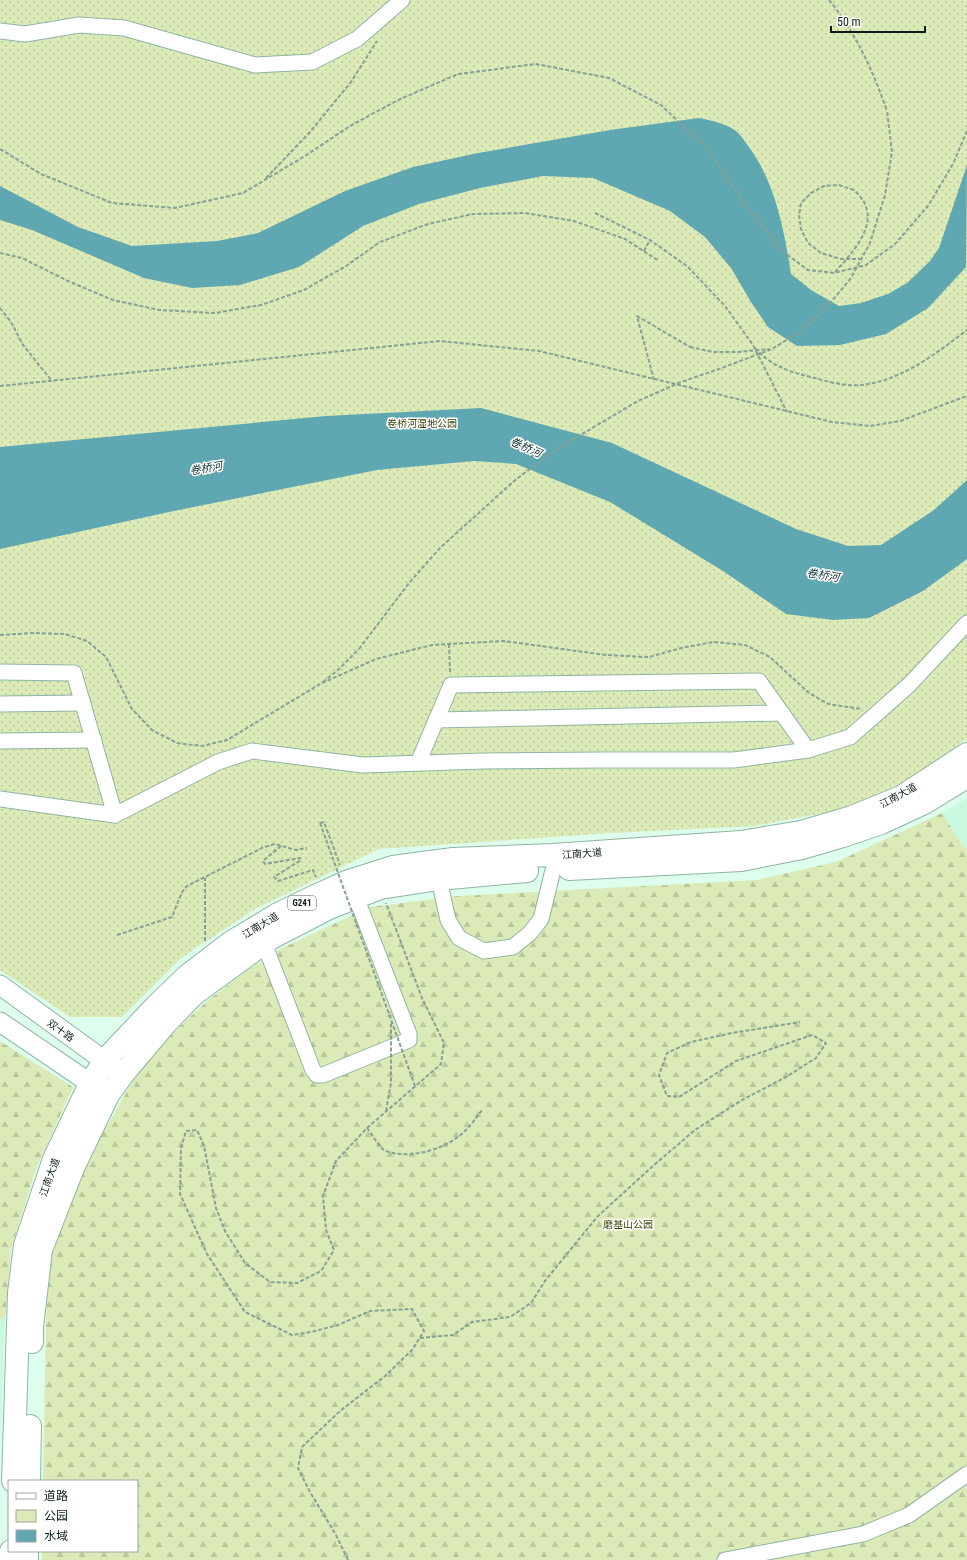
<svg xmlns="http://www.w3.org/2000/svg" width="967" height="1560" font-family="'Roboto Condensed','Noto Sans SC',sans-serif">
<defs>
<pattern id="green-dots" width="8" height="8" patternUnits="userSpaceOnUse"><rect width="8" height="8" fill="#dbeab7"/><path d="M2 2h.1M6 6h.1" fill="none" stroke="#bbc89d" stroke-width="1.8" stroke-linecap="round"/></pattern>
<pattern id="forest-firs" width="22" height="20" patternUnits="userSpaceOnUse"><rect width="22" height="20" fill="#dbeab7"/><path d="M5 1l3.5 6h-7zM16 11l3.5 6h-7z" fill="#bbc89d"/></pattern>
</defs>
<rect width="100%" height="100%" fill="#ddfded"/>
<g fill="#c9f9e1">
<path d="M967 798V852L942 813Z"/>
<path d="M0 1318 5 1319 0 1447Z"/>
</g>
<path fill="url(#green-dots)" d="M0 0H967V739L909 780 845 809 754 826 611 833 379 849 255 909 181 958 122 1017H70L0 970Z"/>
<g fill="url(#forest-firs)">
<path d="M942 813 967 852V1560H42V1551H137V1481H43L47 1268 65 1213 92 1152 139 1070 178 1028 207 1001 249 969 280 949 370 907 457 896 757 880 836 862Z"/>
<path d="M0 1041 73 1087 36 1169 11 1249 5 1319 0 1318Z"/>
</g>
<g fill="#60a8b1">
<path d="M699 118C713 121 725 123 736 131 740 134 743 139 746 143 775 180 784 229 791 274L811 290 839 306 861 303 888 294 907 283 930 261 939 248 967 165 966 267 928 308 886 334 840 345 797 346 768 327 751 302 731 268 705 237 670 211 593 178 543 176 480 188 419 204 363 226 299 267 240 285 192 288 144 278 32 230 0 220V186L78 227 132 246 217 241 258 233 345 191 413 167 478 153 610 130Z"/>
<path d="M481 408 612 443 796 529 848 546 881 545 934 510 967 480V559L923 591 869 618 833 620 786 614 723 571 610 502 516 464 474 461 377 470 169 512 0 549V447L326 416Z"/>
</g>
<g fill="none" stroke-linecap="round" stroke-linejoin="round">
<g stroke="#8fb5a2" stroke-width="17">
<g id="minor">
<path d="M0 31 25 34 79 25 124 28 255 65 312 62 357 39 402 0"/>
<path d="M0 672 74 673 115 815"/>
<path d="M0 704 83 703"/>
<path d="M436 720 782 713"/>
<path d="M0 741 94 740"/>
<path d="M418 763 451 685 759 681 808 750"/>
<path d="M0 799 115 815 218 762 252 751 363 765 484 761 603 760H734L808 750 850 737 909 685 967 623"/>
<path d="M439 879 448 920 459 938 484 951 513 947 530 933 541 919 553 870"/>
<path d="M264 943 313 1070 317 1075H323L409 1040V1034L356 897"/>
<path d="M725 1560 863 1534 909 1515 967 1474"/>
</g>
</g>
<g stroke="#8fb5a2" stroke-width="21">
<g id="major">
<path d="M0 985 117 1070"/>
<path d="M0 1022 103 1092"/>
</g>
</g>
<g stroke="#8fb5a2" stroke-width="24">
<g id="highway">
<path d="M569 869 741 860 802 848 843 836 881 823 924 803 967 777"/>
<path d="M32 1342V1327L41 1250 73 1168 108 1095 123 1074 166 1023 194 994 271 938 329 908 380 888 439 879 527 871"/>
<path d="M13 1481 19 1293 25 1245 54 1159 90 1084 104 1061 156 1006 187 976 230 943 278 914 309 899 346 882 393 867 453 859 553 855 741 842 801 832 852 817 901 797 967 754"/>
<path d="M29 1481 30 1426"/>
<path d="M10 1560 11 1551"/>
<path d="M27 1560V1551"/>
</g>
</g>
<g stroke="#88a195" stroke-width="2" stroke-dasharray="4 2" stroke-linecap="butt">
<path d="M829 0C856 33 873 71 887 111"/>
<path d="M0 149 41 174 112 203 175 208 243 193 305 156 350 126 398 100 458 74 536 64 609 78 661 105 708 150 748 208 782 251 808 270 834 273 866 265 895 244 928 206 953 164 967 131"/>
<path d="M266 178 310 132 351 82 377 41"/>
<path d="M595 213 650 240 687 266 725 306 753 345 787 412"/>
<path d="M644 251 650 240"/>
<path d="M0 253 22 258 70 282 113 300 159 310 215 313 261 305 304 290 346 266 380 242 428 224 473 214 525 213 574 221 625 239 659 261"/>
<path d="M835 272C851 254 880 225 862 199 860 196 857 193 854 190"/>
<path d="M0 308 11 322 23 345 52 381"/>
<path d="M755 348C770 365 789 372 811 377 829 382 849 388 868 384 905 378 938 352 967 330"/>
<path d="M654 380 637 316 690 347"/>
<path d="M0 386 440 341 539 351 832 422 870 426 900 421 967 396"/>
<path d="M0 635 33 633 65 634 87 641 106 657 132 709 152 730 177 743 202 746 227 740 320 684 376 659 432 645 449 644 504 641 606 655 649 657 681 648 714 642 745 645 770 657 809 693 828 704 861 709"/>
<path d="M449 644 450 672"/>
<path d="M323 682 339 669 359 649"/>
<path d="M320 823 324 822 340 865"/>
<path d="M281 846 263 861 265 864 300 858 301 860 274 877 278 881 313 870 316 877"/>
<path d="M117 935 172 917 182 892 187 886 264 847 275 844 296 850 307 848"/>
<path d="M205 941V878"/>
<path d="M367 1128C371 1133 379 1147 384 1150 404 1160 438 1151 455 1139 466 1132 474 1121 482 1110"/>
<path d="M420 1338 453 1335 472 1322 510 1317 531 1303 545 1281 597 1217 654 1165 695 1130 742 1100 786 1077 816 1058 826 1043 812 1035 736 1061 679 1097 667 1096 659 1075 667 1053 691 1042 732 1033 800 1022"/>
<path d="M348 1560 336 1535 310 1492 298 1468 302 1447 340 1411 385 1376 412 1350 424 1331 412 1309 370 1311 338 1325 311 1332 292 1335 245 1312 207 1254 180 1194 181 1148 186 1131 197 1130 204 1146 216 1208 225 1231 245 1263 270 1282 297 1283 321 1271 334 1250 326 1230 323 1196 336 1161 367 1128 441 1064 444 1043 422 998 386 903"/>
</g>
<use href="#minor" stroke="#fff" stroke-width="15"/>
<use href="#major" stroke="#fff" stroke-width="19"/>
<use href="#highway" stroke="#fff" stroke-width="22"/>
<g stroke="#88a195" stroke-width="2" stroke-dasharray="4 2" stroke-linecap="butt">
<path d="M854 190 839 185 824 186 811 193 801 203 799 215 801 229 808 243 821 253 841 259H862"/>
<path d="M690 347 713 352H738L769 349"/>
<path d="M359 649 409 583 440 548 514 481 555 450 638 401 681 382 719 369 772 349 801 331 826 308 851 278 870 243 885 195 892 152 887 111"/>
<path d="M320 823 415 1086"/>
<path d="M386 1111 391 1083V1021"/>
</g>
</g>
<g text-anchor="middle" stroke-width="3" stroke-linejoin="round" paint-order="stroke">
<rect fill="#fff" stroke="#56615c" stroke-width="1" x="288" y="896" width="28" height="14" rx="3"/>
<g font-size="9" font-weight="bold" fill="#0e1d16">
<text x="302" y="906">G241</text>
</g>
<g font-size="10" fill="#384507" stroke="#fff">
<text x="422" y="427">卷桥河湿地公园</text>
<text x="628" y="1228">磨基山公园</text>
</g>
<g font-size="10" fill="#0e1d16" stroke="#fff">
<text transform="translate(898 795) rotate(-28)" y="4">江南大道</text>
<text transform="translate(582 853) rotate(-4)" y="4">江南大道</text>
<text transform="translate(260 925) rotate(-31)" y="4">江南大道</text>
<text transform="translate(61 1030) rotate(36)" y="4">双十路</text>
<text transform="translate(49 1177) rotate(-70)" y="4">江南大道</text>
</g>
<g font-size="11" font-style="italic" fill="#0e3337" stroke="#fff">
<text transform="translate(526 447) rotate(24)" y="4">卷桥河</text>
<text transform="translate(206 468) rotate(-10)" y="4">卷桥河</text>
<text transform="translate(823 575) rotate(9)" y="4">卷桥河</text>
</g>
</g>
<rect x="8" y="1480" width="130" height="72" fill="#ffffff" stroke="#9fa5a2"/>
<rect x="16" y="1493" width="20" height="6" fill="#ffffff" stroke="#9fa5a2"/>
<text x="44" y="1500" font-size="12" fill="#0e1d16">道路</text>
<rect x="16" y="1510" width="20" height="12" fill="#dbeab7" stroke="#9fa5a2"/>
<text x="44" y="1520" font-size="12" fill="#0e1d16">公园</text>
<rect x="16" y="1530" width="20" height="12" fill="#60a8b1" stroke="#9fa5a2"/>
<text x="44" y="1540" font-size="12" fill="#0e1d16">水域</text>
<path d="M831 26v6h94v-6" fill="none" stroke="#0e1d16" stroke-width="2"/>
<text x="837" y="26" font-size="12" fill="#0e1d16" stroke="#ffffff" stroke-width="3" paint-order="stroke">50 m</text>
</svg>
